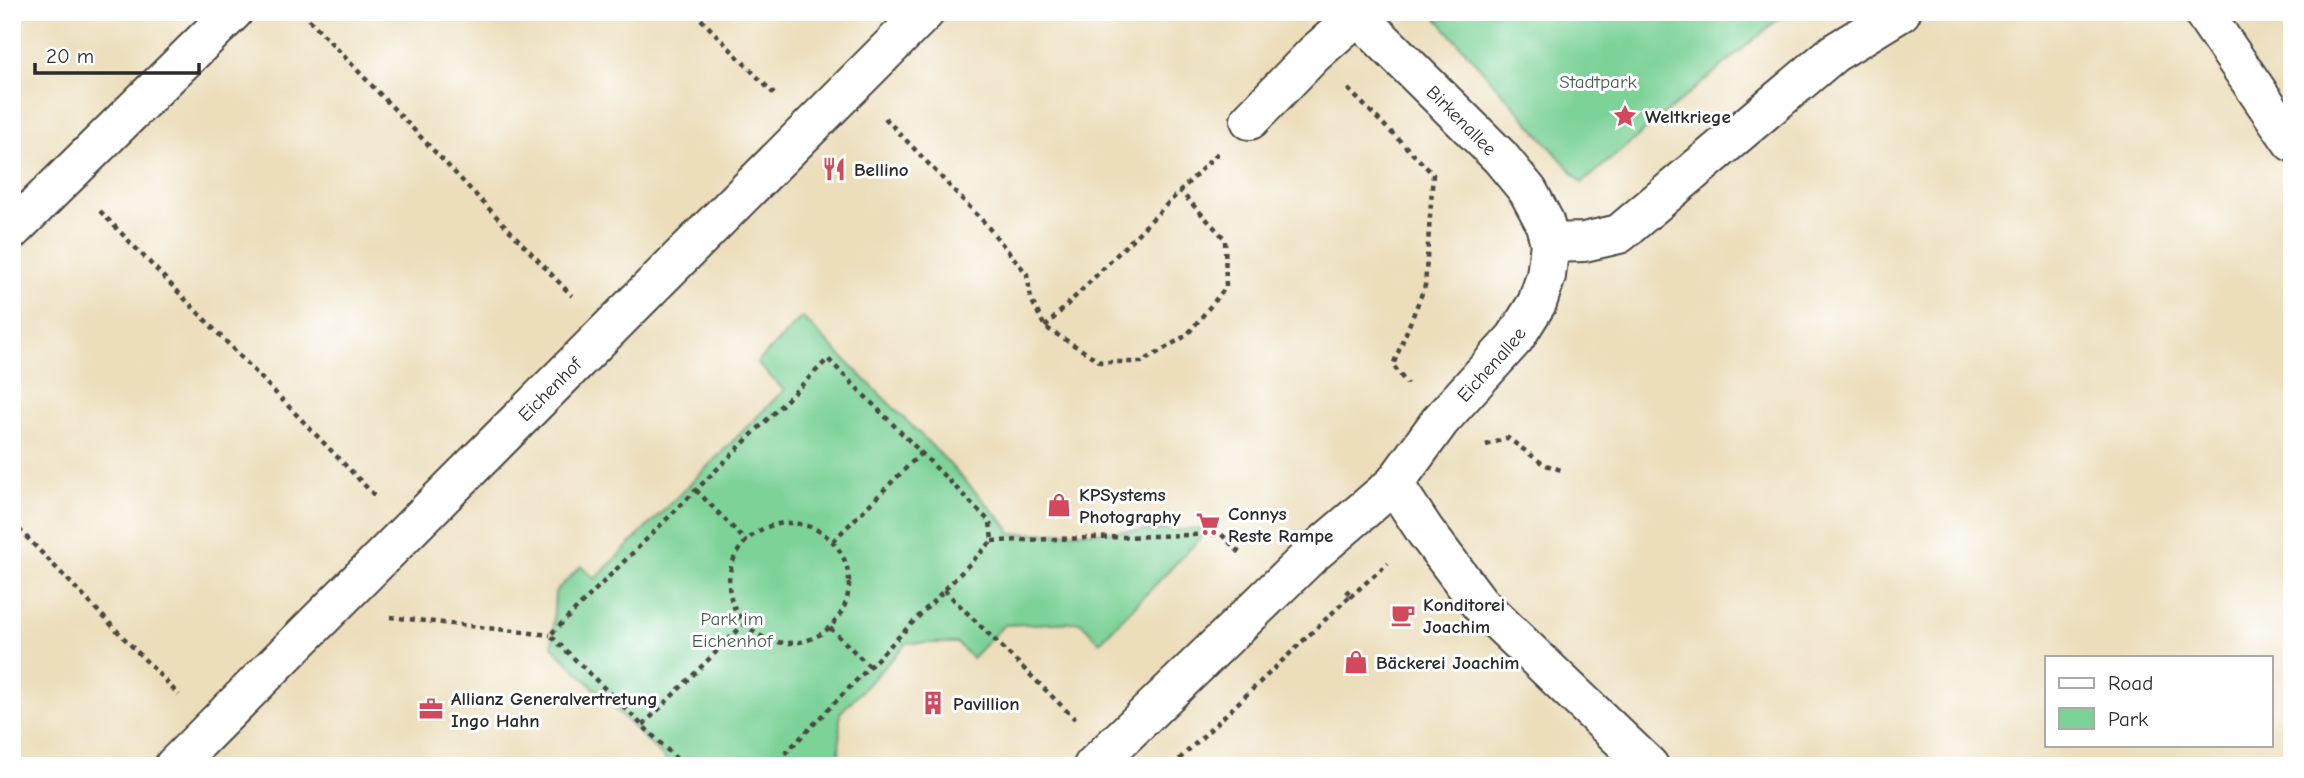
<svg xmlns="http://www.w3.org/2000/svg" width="2304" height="778" font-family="'Comic Neue',sans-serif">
<rect width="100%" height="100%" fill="#fff"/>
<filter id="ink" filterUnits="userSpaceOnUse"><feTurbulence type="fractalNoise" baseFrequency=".0143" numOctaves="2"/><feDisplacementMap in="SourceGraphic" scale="14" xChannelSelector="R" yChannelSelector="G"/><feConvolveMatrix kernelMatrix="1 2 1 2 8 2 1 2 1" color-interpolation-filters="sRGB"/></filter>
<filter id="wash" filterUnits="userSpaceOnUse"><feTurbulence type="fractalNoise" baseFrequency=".00686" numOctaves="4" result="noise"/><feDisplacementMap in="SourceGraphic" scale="28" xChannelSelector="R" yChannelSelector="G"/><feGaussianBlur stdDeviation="1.57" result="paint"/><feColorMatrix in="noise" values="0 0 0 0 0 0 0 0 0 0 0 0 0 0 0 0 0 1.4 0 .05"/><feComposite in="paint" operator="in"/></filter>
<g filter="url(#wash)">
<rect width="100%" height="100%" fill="#ecdebb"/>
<g fill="#7bd297" stroke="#537e61" stroke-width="2">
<path d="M1431 12H1787L1582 183Z"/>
<path d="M802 317 939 453 1009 528 1010 534 1209 529 1100 642 1080 622 1004 625 972 658 957 643H907L840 713 839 761 843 766H672L552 646 555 592 581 566 595 579 784 390 757 363Z"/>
</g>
</g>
<g filter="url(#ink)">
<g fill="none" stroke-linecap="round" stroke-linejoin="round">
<g stroke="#484641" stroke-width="42">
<g id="minor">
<path d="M2203 12 2292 142"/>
<path d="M1250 120 1314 54 1357 16"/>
<path d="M12 230 233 12"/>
<path d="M1550 243 1584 242 1619 234 1834 53 1901 12"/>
<path d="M1394 484 1425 531 1480 604 1649 766"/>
<path id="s1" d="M174 766 925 12"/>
<path id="s2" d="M1093 766 1310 556 1394 484 1440 421 1515 338 1537 303 1546 276 1550 243 1544 221 1528 191 1500 157 1354 12"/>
</g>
</g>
<g stroke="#484641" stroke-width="4.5" stroke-dasharray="5 5" stroke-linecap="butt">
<path d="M302 12 572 296"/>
<path d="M694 12 774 94"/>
<path d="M1348 89 1433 174 1425 286 1393 365 1407 384"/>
<path d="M885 118 983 221 1027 274 1031 299 1045 327 1101 362H1142L1187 335 1226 287 1225 239 1180 191"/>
<path d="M100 211 376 497"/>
<path d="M1045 327 1218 153"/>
<path d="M1486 445 1508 438 1543 464 1561 470"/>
<path d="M696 490 746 541"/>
<path d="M12 522 179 695"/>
<circle cx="789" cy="583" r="60"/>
<path d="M833 541 922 452"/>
<path d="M992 541 1221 534 1241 554"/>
<path d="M944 590 1075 719"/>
<path d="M1350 597 1388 563"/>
<path d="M390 617 550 635"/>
<path d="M830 628 870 667"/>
<path d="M643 725 744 624"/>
<path d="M684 766 550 635 828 359 990 522 992 541 773 766"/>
<path d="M1172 766 1349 597 1351 595 1346 590"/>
</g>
<use href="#minor" stroke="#fff" stroke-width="38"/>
</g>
</g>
<defs>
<g id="sight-bare" transform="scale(1.89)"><path d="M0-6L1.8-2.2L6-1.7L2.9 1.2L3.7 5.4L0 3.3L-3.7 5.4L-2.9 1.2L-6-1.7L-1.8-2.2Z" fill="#d1495b" stroke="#fff" stroke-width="2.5" paint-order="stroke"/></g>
<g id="restaurant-bare" transform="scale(1.89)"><path d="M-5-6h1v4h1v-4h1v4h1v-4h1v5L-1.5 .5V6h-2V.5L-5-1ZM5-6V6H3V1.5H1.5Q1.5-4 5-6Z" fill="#d1495b" stroke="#fff" stroke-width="2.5" paint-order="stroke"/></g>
<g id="shop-bare" transform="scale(1.89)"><path d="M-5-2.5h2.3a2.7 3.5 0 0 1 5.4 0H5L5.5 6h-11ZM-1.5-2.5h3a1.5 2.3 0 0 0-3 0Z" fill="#d1495b" stroke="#fff" stroke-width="2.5" paint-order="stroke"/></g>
<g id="supermarket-bare" transform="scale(1.89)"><path d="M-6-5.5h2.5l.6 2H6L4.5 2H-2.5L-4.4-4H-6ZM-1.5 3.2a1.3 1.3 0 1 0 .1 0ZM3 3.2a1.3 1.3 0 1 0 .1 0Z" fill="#d1495b" stroke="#fff" stroke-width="2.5" paint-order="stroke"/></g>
<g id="cafe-bare" transform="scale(1.89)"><path d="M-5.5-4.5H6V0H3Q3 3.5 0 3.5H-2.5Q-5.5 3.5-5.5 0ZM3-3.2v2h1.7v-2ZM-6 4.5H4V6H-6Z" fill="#d1495b" stroke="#fff" stroke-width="2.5" paint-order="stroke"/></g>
<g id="building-bare" transform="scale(1.89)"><path d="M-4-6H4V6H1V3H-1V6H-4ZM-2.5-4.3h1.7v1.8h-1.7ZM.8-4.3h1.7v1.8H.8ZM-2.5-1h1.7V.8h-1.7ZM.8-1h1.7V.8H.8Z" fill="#d1495b" stroke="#fff" stroke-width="2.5" paint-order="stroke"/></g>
<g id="office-bare" transform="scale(1.89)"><path d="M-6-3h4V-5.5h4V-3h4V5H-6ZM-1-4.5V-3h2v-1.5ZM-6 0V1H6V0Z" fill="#d1495b" stroke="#fff" stroke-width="2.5" paint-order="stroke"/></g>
</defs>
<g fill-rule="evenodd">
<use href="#sight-bare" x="1625" y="116"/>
<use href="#restaurant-bare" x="834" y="169"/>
<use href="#shop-bare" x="1059" y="505"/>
<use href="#supermarket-bare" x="1208" y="524"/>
<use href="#cafe-bare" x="1403" y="615"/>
<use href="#shop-bare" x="1356" y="662"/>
<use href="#building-bare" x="933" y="703"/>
<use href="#office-bare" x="431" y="709"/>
</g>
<g text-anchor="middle" stroke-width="6" stroke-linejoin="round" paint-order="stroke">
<g font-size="19" fill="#435d4b" stroke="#fff">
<text x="1598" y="88">Stadtpark</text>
<text x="732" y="625">Park im<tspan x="732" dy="22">Eichenhof</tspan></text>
</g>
<g font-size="19" font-weight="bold" fill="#2b2b2b" stroke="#fff" text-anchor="start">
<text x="1645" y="123">Weltkriege</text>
<text x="854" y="176">Bellino</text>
<text x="1079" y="501">KPSystems<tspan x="1079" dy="22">Photography</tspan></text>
<text x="1228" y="520">Connys<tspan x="1228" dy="22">Reste Rampe</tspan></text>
<text x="1423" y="611">Konditorei<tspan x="1423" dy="22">Joachim</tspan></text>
<text x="1376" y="669">Bäckerei Joachim</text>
<text x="451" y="705">Allianz Generalvertretung<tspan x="451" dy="22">Ingo Hahn</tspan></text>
<text x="953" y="710">Pavillion</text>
</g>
<g font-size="19" fill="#2b2b2b" stroke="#fff">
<text transform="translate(1462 120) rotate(45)" y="7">Birkenallee</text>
<text dy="7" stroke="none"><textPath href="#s2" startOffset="567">Eichenallee</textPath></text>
<text dy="7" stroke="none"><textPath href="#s1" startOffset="532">Eichenhof</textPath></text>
</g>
</g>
<rect width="2304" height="778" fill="none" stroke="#fff" stroke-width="42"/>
<rect x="2045" y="656" width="228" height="91" fill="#ffffff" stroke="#aaaaaa" stroke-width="2"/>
<rect x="2059" y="678" width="35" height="10" fill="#ffffff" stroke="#aaaaaa" stroke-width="2"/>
<text x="2108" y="690" font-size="21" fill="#2b2b2b">Road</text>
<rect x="2059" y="708" width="35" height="21" fill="#7bd297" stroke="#aaaaaa" stroke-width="2"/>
<text x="2108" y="726" font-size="21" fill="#2b2b2b">Park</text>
<path d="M35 63v10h164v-10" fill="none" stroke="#2b2b2b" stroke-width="3.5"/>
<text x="46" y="63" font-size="21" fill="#2b2b2b" stroke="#ffffff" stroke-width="5" paint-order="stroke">20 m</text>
</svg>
